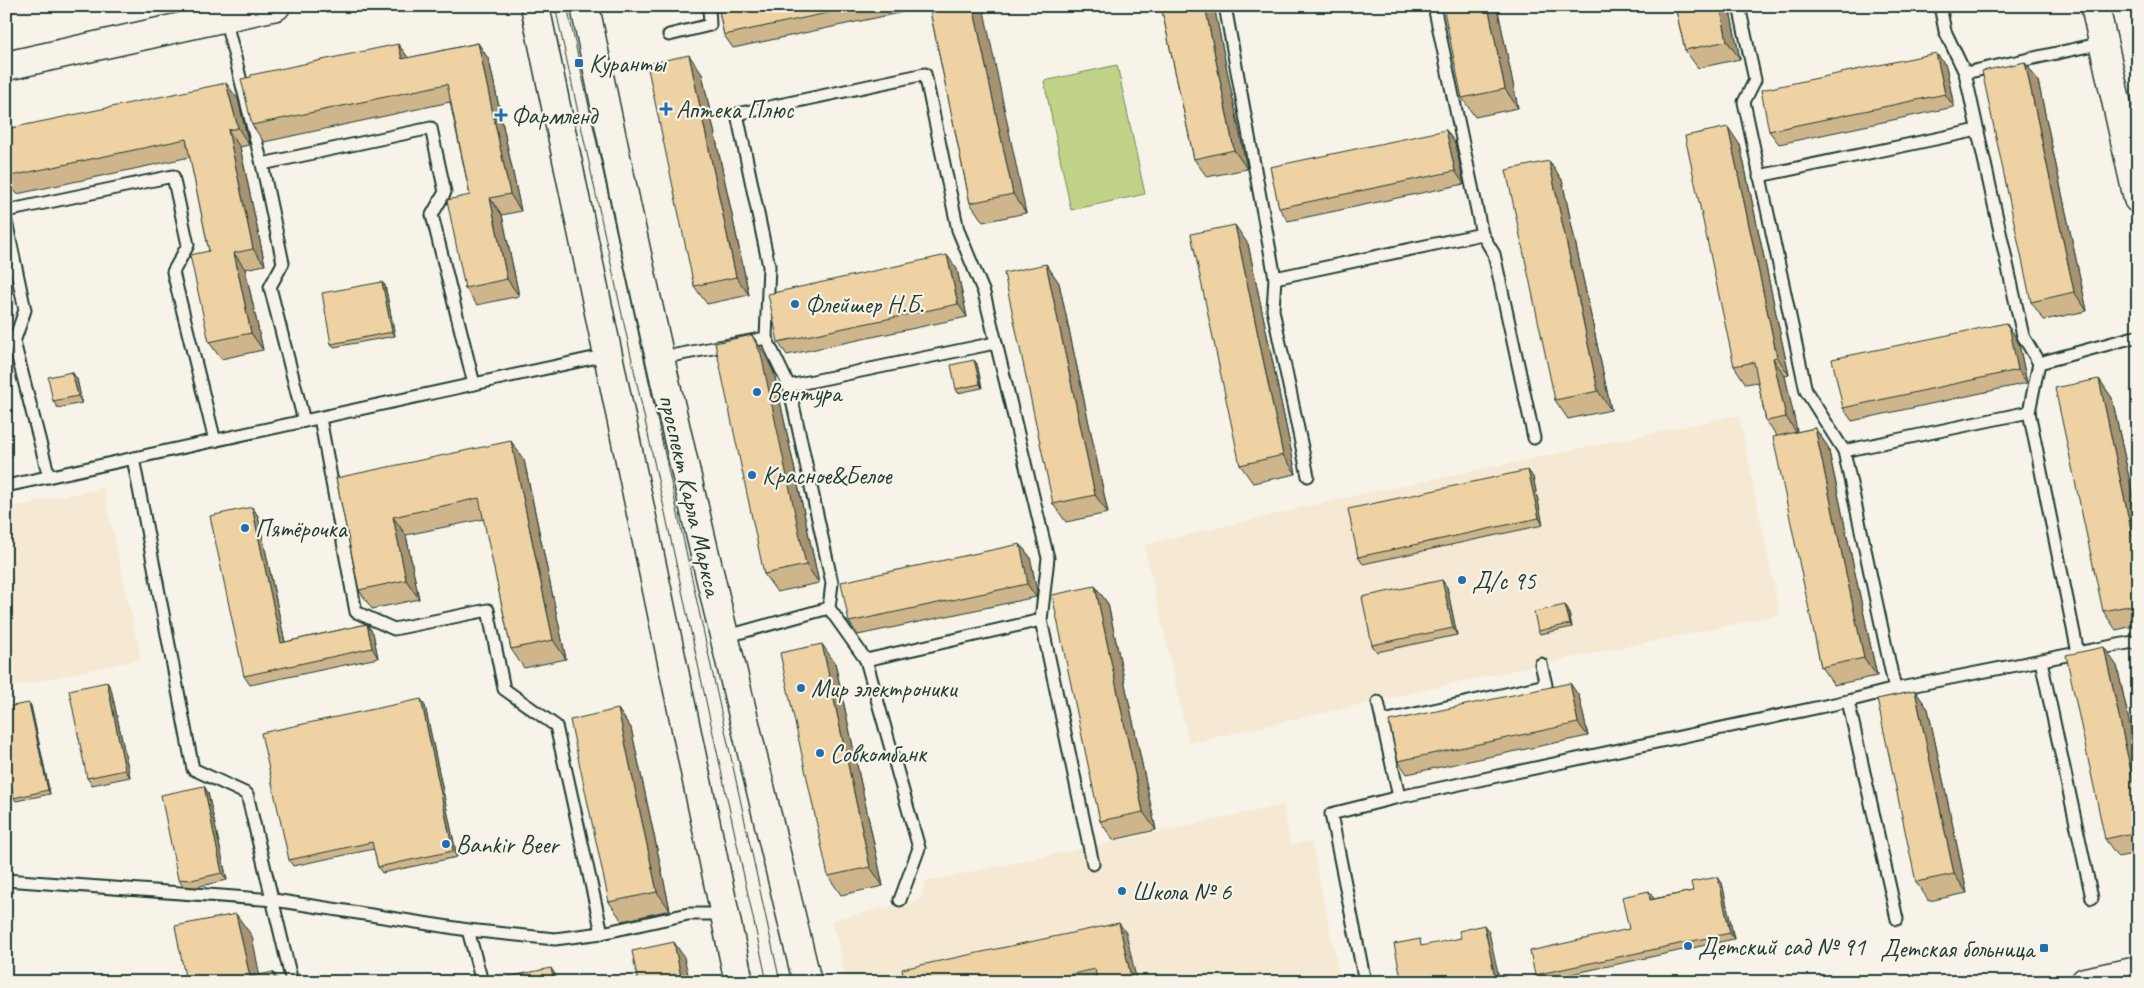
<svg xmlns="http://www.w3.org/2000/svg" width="2144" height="988" font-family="Caveat,sans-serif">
<rect width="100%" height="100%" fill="#f7f3e8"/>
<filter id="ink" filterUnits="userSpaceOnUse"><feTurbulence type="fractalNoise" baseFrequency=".02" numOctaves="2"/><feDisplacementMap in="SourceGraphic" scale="10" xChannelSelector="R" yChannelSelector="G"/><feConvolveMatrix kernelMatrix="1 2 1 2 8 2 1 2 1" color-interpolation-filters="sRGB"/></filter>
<g filter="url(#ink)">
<g fill="#f5e9d3">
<path d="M1739 415 1780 615 1541 664 1189 743 1144 545 1335 500Z"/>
<path d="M103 488 141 659 6 688V508Z"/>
<path d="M1283 805 1291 845 1311 841 1341 982H847L832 920 920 900 925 882Z"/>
</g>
<path fill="#c0d388" stroke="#70885e" d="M1117 65 1145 194 1071 210 1044 81Z"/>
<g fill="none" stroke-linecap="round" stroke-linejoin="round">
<g stroke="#1f3d34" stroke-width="15">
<g id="lane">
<path d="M1225 6 1275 278 1482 234 1434 6"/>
<path d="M1739 6 1755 80 1744 102 1806 391 1844 451 1895 689"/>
<path d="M1940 6 1945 31 1965 73 2023 336 2039 363 2029 412 2078 653"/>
<path d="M225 18 262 164 431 128 445 192 432 215 474 384"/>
<path d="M669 35 710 25 709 6"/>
<path d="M1965 73 2103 43"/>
<path d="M262 164 283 263 270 287 304 421"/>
<path d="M1759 176 1978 130"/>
<path d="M6 211 173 176 188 245 173 272 215 441"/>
<path d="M6 221 25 310 14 342 49 477"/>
<path d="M1482 234 1494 254 1534 438"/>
<path d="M1275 278 1273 310 1308 476"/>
<path d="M660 358 766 338"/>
<path d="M2039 363 2138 336"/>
<path d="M789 386 995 343"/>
<path d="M320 418 356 612 394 629 488 610 504 689 556 726 602 933"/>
<path d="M1844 451 2029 412"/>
<path d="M133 458 193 769 247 794 292 982"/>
<path d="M6 486 607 355"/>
<path d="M1041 620 1093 864"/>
<path d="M724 637 829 608 866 660 1041 620 1048 558 984 293 958 230 925 74 737 114 769 266 766 338 789 386 832 583 829 608"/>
<path d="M866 660 919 848 900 900"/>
<path d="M2041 661 2092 898"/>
<path d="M1848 701 1897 919"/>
<path d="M1378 702 1399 797"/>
<path d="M1383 721 1546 685 1541 664"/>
<path d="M6 880 274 900 468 930 555 939 602 933 688 914H725"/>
<path d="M468 930 482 982"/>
<path d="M1365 982 1331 814 1399 797 1848 701 1895 689 2138 641"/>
</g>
</g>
<g stroke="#1f3d34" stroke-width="31">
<g id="secondary">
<path d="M535 6 739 982"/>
<path d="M585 6C650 333 729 658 807 982"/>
<path d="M2095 6 2138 199"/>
<path d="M6 66 276 6"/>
<path d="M2085 982 2138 971"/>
</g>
</g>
<use href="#lane" stroke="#f7f3e8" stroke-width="11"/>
<use href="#secondary" stroke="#f7f3e8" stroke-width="28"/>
<g stroke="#1f3d34" stroke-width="1">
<path d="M555 6 767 982"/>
<path d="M567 6 780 982"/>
</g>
</g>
<g fill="#ceb58c" stroke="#1f3d34">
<path d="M718 6H912L913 10 733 48 724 35Z"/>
<path d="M929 6 1026 213 983 222 970 203Z"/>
<path d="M1161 6H1214L1247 169 1207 177 1194 159Z"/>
<path d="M1497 6 1518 108 1475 117 1462 98Z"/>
<path d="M1675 6H1729L1740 59 1698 68 1685 50Z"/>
<path d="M478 43 489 60 521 211 502 215 519 296 477 305 465 288 470 195 450 102 264 142 252 125 398 44 408 58Z"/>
<path d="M1936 53 1946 66 1954 107 1779 144 1769 131Z"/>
<path d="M702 74 749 295 707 304 694 286Z"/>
<path d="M2038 81 2087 311 2044 320 2031 302Z"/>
<path d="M238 99 249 145 240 147 265 265 245 269 263 350 221 359 209 342V251L190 157 17 194 6 179V129Z"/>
<path d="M1446 130 1455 143 1464 184 1288 221 1279 208Z"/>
<path d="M1740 145 1789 375 1785 376 1797 432 1815 428 1828 447 1877 676 1834 685 1821 667 1777 436 1766 421 1758 382 1746 384 1734 366Z"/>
<path d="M1549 161 1562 180 1611 410 1568 419 1555 400Z"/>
<path d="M1248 244 1296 474 1253 483 1240 465Z"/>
<path d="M1046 264 1059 283 1108 513 1066 522 1053 504Z"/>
<path d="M957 269 967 317 787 355 778 342Z"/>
<path d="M385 285 395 336 334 347 331 344Z"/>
<path d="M2006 323 2015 336 2019 344 2027 383 1852 421 1843 408Z"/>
<path d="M752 335 765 354 774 373 819 583 777 592 764 574Z"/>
<path d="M974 360 977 364 982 388 958 393 956 389Z"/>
<path d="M72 372 77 379 82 403 58 408 53 401Z"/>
<path d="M2099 379 2112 398 2138 520V625L2116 630 2103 611Z"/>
<path d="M524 460 566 659 524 668 511 649 484 519 406 535 419 599 372 609 359 590 336 478Z"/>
<path d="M1533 477 1543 525 1363 564 1358 557Z"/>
<path d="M252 507 258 516 285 642 367 624 373 633 378 658 250 685 244 676Z"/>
<path d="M1020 544 1030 557 1037 591 1036 597 858 635 849 622Z"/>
<path d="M1095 586 1108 604 1156 830 1113 840 1100 821Z"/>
<path d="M1447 587 1457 635 1377 652 1372 645Z"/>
<path d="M1565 605 1568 609 1572 627 1540 634 1538 631Z"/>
<path d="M835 663 883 886 841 895 828 876Z"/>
<path d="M2117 666 2138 762V853L2118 857 2105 839Z"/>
<path d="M107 682 111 689 130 777 92 785 87 778Z"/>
<path d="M1915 691 1928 709 1967 893 1929 901 1916 882Z"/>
<path d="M1579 696 1588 736 1407 774 1398 761Z"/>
<path d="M29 703 31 706 50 794 16 801 14 798Z"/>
<path d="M425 706 457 857 382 873 378 867 374 849 293 866 289 860Z"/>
<path d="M618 709 631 728 670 910 622 921 609 902Z"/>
<path d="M204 786 208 793 227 880 196 887 183 886 178 879Z"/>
<path d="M1722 883 1734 939 1539 981 1535 975 1629 929 1649 891 1653 899 1693 891Z"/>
<path d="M1126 933 1097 981 1092 982H904Z"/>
</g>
<g fill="#a79372" stroke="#1f3d34">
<path d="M973 6H983L1026 213 1013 194Z"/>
<path d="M1205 6H1214L1247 169 1234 150Z"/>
<path d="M1488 6H1497L1518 108 1505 89Z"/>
<path d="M1720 6H1729L1740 59 1727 41Z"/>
<path d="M478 43 489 60 521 211 510 194Z"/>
<path d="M398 44 410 60 402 59Z"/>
<path d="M1936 53 1946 66 1954 107 1945 94Z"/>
<path d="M689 55 702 74 749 295 736 277Z"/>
<path d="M2025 62 2038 81 2087 311 2074 292Z"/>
<path d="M226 83 238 99 249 145 238 128Z"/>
<path d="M1728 127 1740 145 1789 375 1777 357Z"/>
<path d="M228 130 240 147 265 265 253 249Z"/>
<path d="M1446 130 1455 143 1464 184 1455 171Z"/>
<path d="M1549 161 1562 180 1611 410 1598 391Z"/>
<path d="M490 198 502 215 519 296 507 279Z"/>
<path d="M1235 225 1248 244 1296 474 1283 455Z"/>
<path d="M234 253 245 269 263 350 251 333Z"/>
<path d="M947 255 957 269 967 317 958 304Z"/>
<path d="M1046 264 1059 283 1108 513 1095 495Z"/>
<path d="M382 282 385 285 395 336 392 332Z"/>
<path d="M2006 323 2015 336 2019 344 2027 383 2018 370Z"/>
<path d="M752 335 765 354 774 373 819 583 806 565Z"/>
<path d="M1773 358 1785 376 1798 435 1786 417Z"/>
<path d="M974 360 977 364 982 388 980 384Z"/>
<path d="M72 372 77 379 82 403 78 396Z"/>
<path d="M2099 379 2112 398 2138 520V563Z"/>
<path d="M1815 428 1828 447 1877 676 1864 658Z"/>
<path d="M511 441 524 460 566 659 553 640Z"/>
<path d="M1528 470 1533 477 1543 525 1539 518Z"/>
<path d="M252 507 258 516 287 652 281 643Z"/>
<path d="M393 517 406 535 419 599 406 580Z"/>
<path d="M1020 544 1030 557 1037 591 1036 597 1027 584Z"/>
<path d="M1442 580 1447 587 1457 635 1453 628Z"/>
<path d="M1095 586 1108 604 1156 830 1143 812Z"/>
<path d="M1565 605 1568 609 1572 627 1570 624Z"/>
<path d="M367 624 373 633 378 658 372 648Z"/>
<path d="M822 644 835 663 883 886 870 867Z"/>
<path d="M2104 647 2117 666 2138 762V804Z"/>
<path d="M107 682 111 689 130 777 125 770Z"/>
<path d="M1570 683 1579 696 1588 736 1578 723Z"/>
<path d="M1915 691 1928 709 1967 893 1954 874Z"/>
<path d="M421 699 425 706 457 857 453 851Z"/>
<path d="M29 703 31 706 50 794 48 790Z"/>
<path d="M618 709 631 728 670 910 657 892Z"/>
<path d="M204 786 208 793 227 880 222 873Z"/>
<path d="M1718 877 1722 883 1734 939 1730 933Z"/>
<path d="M1649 891 1653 897 1655 906 1650 900Z"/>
<path d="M236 914 252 936 261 982 250 977Z"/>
<path d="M1119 923 1126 933 1137 982H1132Z"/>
<path d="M1484 925 1489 932 1500 982H1496Z"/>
<path d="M674 942 684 957 690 982H682Z"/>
<path d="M551 968 560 982H554Z"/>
<path d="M273 972 280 982H275Z"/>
</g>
<g fill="#efd2a3" stroke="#1f3d34">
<path d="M718 6H860L724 35Z"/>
<path d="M929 6H973L1013 194 970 203Z"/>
<path d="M1161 6H1205L1234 150 1194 159Z"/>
<path d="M1443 6H1488L1505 89 1462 98Z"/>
<path d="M1675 6H1720L1727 41 1685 50Z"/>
<path d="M478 43 510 194 490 198 507 279 465 288 447 200 470 195 447 84 252 125 241 79 251 77V75L398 44 402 59Z"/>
<path d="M1936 53 1945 94 1769 131 1761 90Z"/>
<path d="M689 55 736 277 694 286 647 64Z"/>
<path d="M2025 62 2074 292 2031 302 1982 71Z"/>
<path d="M226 83 238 128 228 130 253 249 234 253 251 333 209 342 190 255 209 251 186 139 6 177V129Z"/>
<path d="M1728 127 1777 357 1773 358 1786 417 1766 421 1754 362 1734 366 1685 136Z"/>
<path d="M1446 130 1455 171 1279 208 1270 167Z"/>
<path d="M1549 161 1598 391 1555 400 1506 170Z"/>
<path d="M1235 225 1283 455 1240 465 1191 234Z"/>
<path d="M947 255 958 304 778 342 768 294Z"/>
<path d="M1046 264 1095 495 1053 504 1004 273Z"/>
<path d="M382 282 392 332 331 344 322 293Z"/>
<path d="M2006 323 2010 330 2018 370 1843 408 1832 359Z"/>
<path d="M752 335 761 354 806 565 764 574 715 343Z"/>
<path d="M974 360 980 384 956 389 951 365Z"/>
<path d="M72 372 78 396 53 401 48 377Z"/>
<path d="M2099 379 2138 563V604L2103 611 2055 388Z"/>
<path d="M1815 428 1864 658 1821 667 1773 437Z"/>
<path d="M511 441 553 640 511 649 479 498 393 517 406 580 359 590 336 478Z"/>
<path d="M1528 470 1539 518 1358 557 1348 509Z"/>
<path d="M252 507 281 643 367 624 372 648 244 676 210 516Z"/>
<path d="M1020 544 1027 578V584L849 622 841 582Z"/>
<path d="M1442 580 1453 628 1372 645 1362 597Z"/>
<path d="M1095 586 1143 812 1100 821 1052 595Z"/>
<path d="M1565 605 1570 624 1538 631 1534 612Z"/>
<path d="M822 644 870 867 828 876 780 653Z"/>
<path d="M2104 647 2138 804V832L2105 839 2066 655Z"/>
<path d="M107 682 125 770 87 778 69 690Z"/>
<path d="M1570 683 1578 723 1398 761 1389 721Z"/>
<path d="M1915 691 1954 874 1916 882 1877 699Z"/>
<path d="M421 699 453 851 378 867 372 842 289 860 261 733Z"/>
<path d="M29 703 48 790 14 798 6 762V707Z"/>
<path d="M618 709 657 892 609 902 570 720Z"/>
<path d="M204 786 222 873 191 880 178 879 161 795Z"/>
<path d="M1718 877 1730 933 1535 975 1530 951 1629 929 1622 897 1649 891 1650 900 1693 891 1691 882Z"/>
<path d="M236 914 250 977 273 972 275 982H186L175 926Z"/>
<path d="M1119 923 1132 982H1097L1095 969 1037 982H904L902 969Z"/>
<path d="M1484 925 1496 982H1402L1394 944 1420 939 1421 946 1461 938 1459 931Z"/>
<path d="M674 942 682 982H638L632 951Z"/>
<path d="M551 968 554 982H494L493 980Z"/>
</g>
</g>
<g fill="#1f6fb2" stroke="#f7f3e8" stroke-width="2">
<rect x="574" y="58" width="10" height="10" rx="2.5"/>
<path d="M663.5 101.5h5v5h5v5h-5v5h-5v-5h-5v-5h5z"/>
<path d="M498.5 107.5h5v5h5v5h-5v5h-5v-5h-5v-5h5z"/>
<circle cx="795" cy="304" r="5"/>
<circle cx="757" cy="392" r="5"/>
<circle cx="752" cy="475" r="5"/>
<circle cx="245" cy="528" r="5"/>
<circle cx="1462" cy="580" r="5"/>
<circle cx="801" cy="688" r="5"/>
<circle cx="820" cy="753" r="5"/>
<circle cx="446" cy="844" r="5"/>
<circle cx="1122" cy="891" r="5"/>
<circle cx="1688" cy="946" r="5"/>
<rect x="2039" y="943" width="10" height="10" rx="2.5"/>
</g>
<g text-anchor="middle" stroke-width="4.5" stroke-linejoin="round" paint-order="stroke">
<g font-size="25" fill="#1f3d34" stroke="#f7f3e8" text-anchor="start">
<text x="589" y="72">Куранты</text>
<text x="676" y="118">Аптека Плюс</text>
<text x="511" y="124">Фармленд</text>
<text x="805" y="313">Флейшер Н.Б.</text>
<text x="767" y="401">Вентура</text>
<text x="762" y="484">Красное&amp;Белое</text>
<text x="255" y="537">Пятёрочка</text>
<text x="1472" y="589">Д/с 95</text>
<text x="811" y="697">Мир электроники</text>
<text x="830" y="762">Совкомбанк</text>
<text x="456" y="853">Bankir Beer</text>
<text x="1132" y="900">Школа № 6</text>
<text x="1698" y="955">Детский сад № 91</text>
<text x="2034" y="957" text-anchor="end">Детская больница</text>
</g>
<g font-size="25" fill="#1f3d34" stroke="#f7f3e8">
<text transform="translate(691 495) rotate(77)" y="9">проспект Карла Маркса</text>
</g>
</g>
<rect width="2144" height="988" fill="none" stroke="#f7f3e8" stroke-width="25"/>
<rect x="12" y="12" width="2119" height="963" fill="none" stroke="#1f3d34" stroke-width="2" filter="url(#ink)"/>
</svg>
